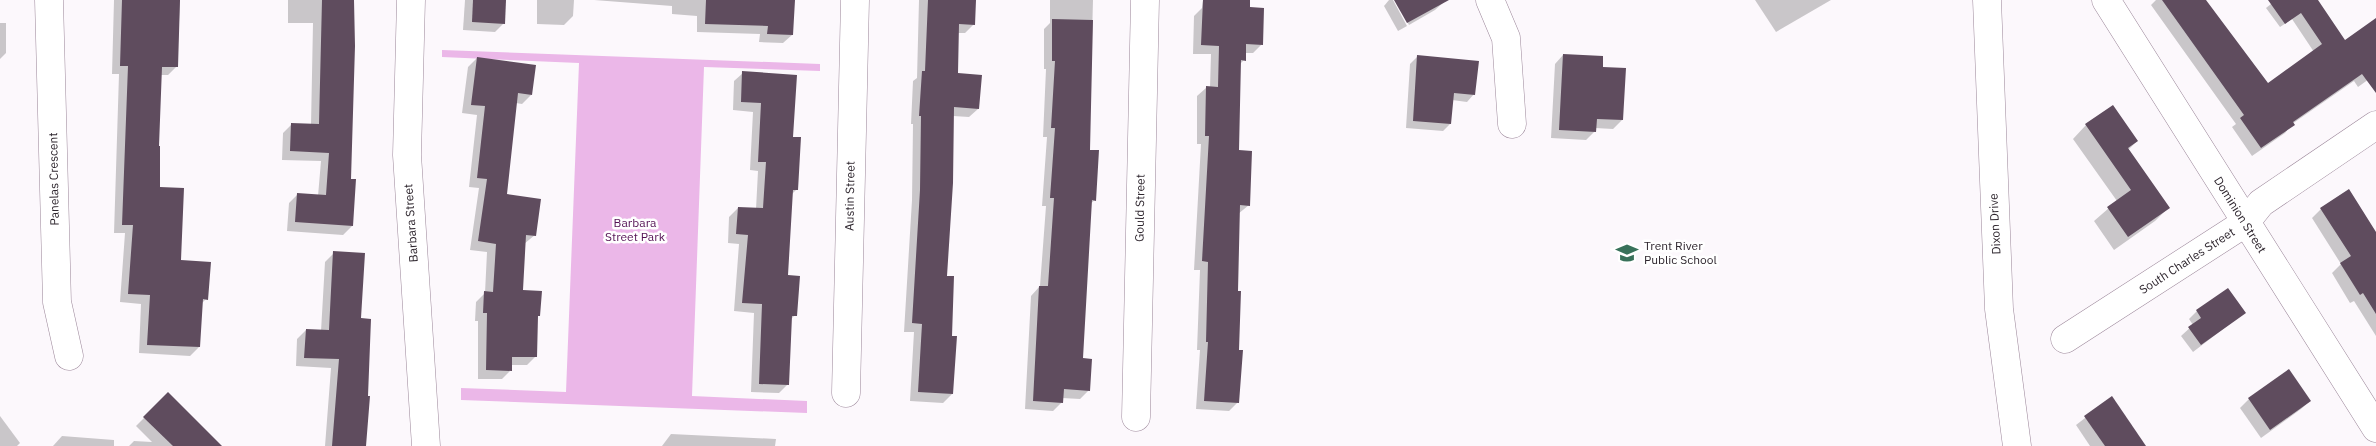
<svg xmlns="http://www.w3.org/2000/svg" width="2376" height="446" font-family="'IBM Plex Sans',sans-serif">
<rect width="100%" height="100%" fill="#fcf8fc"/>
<path fill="#ebb7e8" d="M442 50 820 64V71L704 67 692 396 807 401V413L461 400V388L566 392 579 63 442 57Z"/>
<g fill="#0003">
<path d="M114 0H180L177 66 168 75H160L157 147 159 188 180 261 206 299 201 304 199 347 190 356 139 353 141 304 120 302 125 233H114L119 74H112Z"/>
<path d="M288 0H353L349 180H355L352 226 343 235 287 231 289 203 298 194 318 196 321 161 282 160 283 133 292 124 311 125 313 23H288Z"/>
<path d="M465 0H505L504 23 495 32 463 30Z"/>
<path d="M537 0H574L573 16 564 25 537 24Z"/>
<path d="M594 0H793L792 35 783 43 759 42 760 34 697 32V16L672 14V6Z"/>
<path d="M919 0H975L974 24 965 33H958L956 75 978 109 969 117 953 116 946 277 952 394 943 403 910 401 914 332H904L912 200 913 124H911L913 81 917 78Z"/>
<path d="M1050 0H1093L1089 151 1095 200 1090 204 1082 360 1089 390 1080 399 1062 398V402L1053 411 1025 409 1031 296 1040 286 1046 206H1042L1047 137H1043L1046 69H1044V29L1050 23Z"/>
<path d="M1203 0H1249L1248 8 1262 44 1253 53H1245L1244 60 1240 64 1238 152 1249 205 1238 214 1236 292 1238 402 1229 411 1196 409 1200 350H1197L1200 270H1194L1201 144H1197V96L1206 88H1210L1211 54H1193L1194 16 1202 8Z"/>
<path d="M1389 0H1393L1407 26 1398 31 1384 6Z"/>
<path d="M1395 0H1443L1444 2 1435 10 1409 25Z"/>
<path d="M1755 0H1831L1776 32Z"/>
<path d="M2156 0H2205L2268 85 2314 52 2292 19 2280 27 2266 8 2276 0H2316L2344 42 2376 28V74L2358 87 2354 81 2292 124 2285 133 2252 156 2232 127 2236 124 2151 5Z"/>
<path d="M0 23H6V53L0 59Z"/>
<path d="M1563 55 1601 68 1622 120 1613 129 1595 128V131L1586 140 1551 138 1555 64Z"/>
<path d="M1418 56 1474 94 1467 102 1452 100 1450 124 1443 131 1406 128 1410 64Z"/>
<path d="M477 58 531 95 522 104 516 103 505 195 535 235 524 244 522 291 539 315 536 318V356L527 365H511V370L502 379H478V321H475L476 302 485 293 487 252 470 250 479 188 469 187 477 115 462 113 468 67Z"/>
<path d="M743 73 792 138 796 190 792 194 787 276 795 315 790 320 788 384 779 393 751 392 754 313 734 311 739 244 728 243 729 217 738 208 756 209 758 171 750 170 753 112 733 110 734 81Z"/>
<path d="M2086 125 2137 141 2128 150 2168 208 2155 221 2114 250 2094 221 2117 201 2073 139Z"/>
<path d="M2321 209 2376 233V336L2354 301 2350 303 2332 273 2341 264 2312 218Z"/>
<path d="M334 253 360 320 365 446H325L331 368 296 366 297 339 306 330 321 331 325 262Z"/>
<path d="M2197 311 2244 313 2193 352 2181 336 2193 325 2189 319Z"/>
<path d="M168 394 208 446H129L134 441 152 442 136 426Z"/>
<path d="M2111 398 2142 446H2090L2076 425Z"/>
<path d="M2249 399 2310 401 2301 409 2261 438 2240 408Z"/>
<path d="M0 416 20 443 17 446H0Z"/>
<path d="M671 434 776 439 775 446H662Z"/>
<path d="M62 436 114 440V446H53Z"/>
</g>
<g fill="#5f4c5e">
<path d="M122 0H180L178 67H162L159 146H160V187L184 188 181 260 211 262 208 300 203 299 200 347 147 345 150 295 128 294 133 225H122L128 66H120Z"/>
<path d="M322 0H354L355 46 351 179H356L353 226 295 222 297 193 326 195 329 153 290 151 291 123 319 124Z"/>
<path d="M473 0H506L505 24 472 22Z"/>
<path d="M706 0H795L793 35 767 34 768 26 705 24Z"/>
<path d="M928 0H976L975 25 959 24 958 73 982 75 979 109 954 107 953 183 947 276H954L952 336H957L953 394 918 392 922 324 912 323 920 190 921 116H919L922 71H925Z"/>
<path d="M1203 0H1250V7L1264 8 1263 45 1246 44V61L1241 60 1239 150 1252 151 1250 206 1240 205 1238 291H1241L1239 350H1243L1239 403 1204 401 1208 342H1206L1208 262 1202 261 1209 136H1205L1206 86 1218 87 1219 46 1201 45Z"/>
<path d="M1394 0H1449L1407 23Z"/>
<path d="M2162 0H2206L2268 83 2322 44 2301 13 2285 24 2268 0H2318L2345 40 2376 18V93L2362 74 2293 122 2295 125 2261 148 2240 118 2244 115Z"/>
<path d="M1052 19 1093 20 1090 150H1099L1096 201 1092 200 1083 358 1092 359 1090 391 1064 389 1063 403 1033 401 1039 286H1048L1054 198H1050L1055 128H1051L1055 61H1052Z"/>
<path d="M1563 54 1603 56V67L1626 68 1623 120 1597 119 1596 132 1559 130Z"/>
<path d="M1417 55 1479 61 1475 95 1454 93 1451 124 1413 121Z"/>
<path d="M477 57 536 65 532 95 518 93 507 194 541 199 536 236 526 235 523 290 542 291 540 316H538L537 357H512V371L486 370 487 313H483L484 291 493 292 496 244 478 241 487 179 477 178 485 106 471 105Z"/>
<path d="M742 71 797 75 793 137H801L798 190H793L788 275 800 276 797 316H792L789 385 759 384 762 304 742 303 748 235 736 234 738 207 763 208 766 162H758L761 103 741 102Z"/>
<path d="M2113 105 2138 141 2128 148 2170 208 2128 237 2107 207 2131 190 2085 124Z"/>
<path d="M2349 189 2376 232V314L2363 293 2360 295 2340 263 2351 256 2320 208Z"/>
<path d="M333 251 365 253 361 318 371 319 368 396H370L366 446H332L339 359 304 358 306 329 329 330Z"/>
<path d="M2228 288 2246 313 2201 345 2188 327 2201 318 2196 310Z"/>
<path d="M2289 369 2311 401 2270 430 2248 398Z"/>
<path d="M168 392 222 446H173L143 417Z"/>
<path d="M2112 396 2146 446H2105L2084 416Z"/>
</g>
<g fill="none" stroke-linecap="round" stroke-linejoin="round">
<g stroke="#9c879a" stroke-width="29">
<g id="minor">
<path d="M49 0 57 302 69 356"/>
<path d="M411 0 407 155 426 446"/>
<path d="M1490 0 1506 38 1512 124"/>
<path d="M2106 0 2376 428"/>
<path d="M2065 339 2245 223 2261 203 2376 125"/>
<path d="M846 393 855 0"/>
<path d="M1136 417 1145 0"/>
</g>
</g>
<g stroke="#9c879a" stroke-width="29">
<path id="major" d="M1987 0 1999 309 2017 446"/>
</g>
<use href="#minor" stroke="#fff" stroke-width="28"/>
<use href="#major" stroke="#fff" stroke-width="28"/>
</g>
<defs>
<g id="school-bare" transform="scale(1.725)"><path d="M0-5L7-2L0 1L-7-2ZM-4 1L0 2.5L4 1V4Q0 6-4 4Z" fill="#38715a" stroke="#fff" stroke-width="2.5" paint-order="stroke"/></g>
</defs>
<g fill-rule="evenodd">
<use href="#school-bare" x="1627" y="253"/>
</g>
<g text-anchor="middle" stroke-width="5" stroke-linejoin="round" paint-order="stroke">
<g font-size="12" fill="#2f272f" stroke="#fff">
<text transform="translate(54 179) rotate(-91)" y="4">Panelas Crescent</text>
<text transform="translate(850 196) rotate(-89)" y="4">Austin Street</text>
<text transform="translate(1140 208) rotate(-89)" y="4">Gould Street</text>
<text transform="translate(2240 215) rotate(58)" y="4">Dominion Street</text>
<text transform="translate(411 223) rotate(-94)" y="4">Barbara Street</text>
<text transform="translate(1995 224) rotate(-93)" y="4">Dixon Drive</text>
<text transform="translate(2187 261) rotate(-33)" y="4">South Charles Street</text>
</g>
<g font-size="12" fill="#541254" stroke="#fff">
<text x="635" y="227">Barbara<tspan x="635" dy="14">Street Park</tspan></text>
</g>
<g font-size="12" fill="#2f272f" stroke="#fff" text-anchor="start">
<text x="1644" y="250">Trent River<tspan x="1644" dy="14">Public School</tspan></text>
</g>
</g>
</svg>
